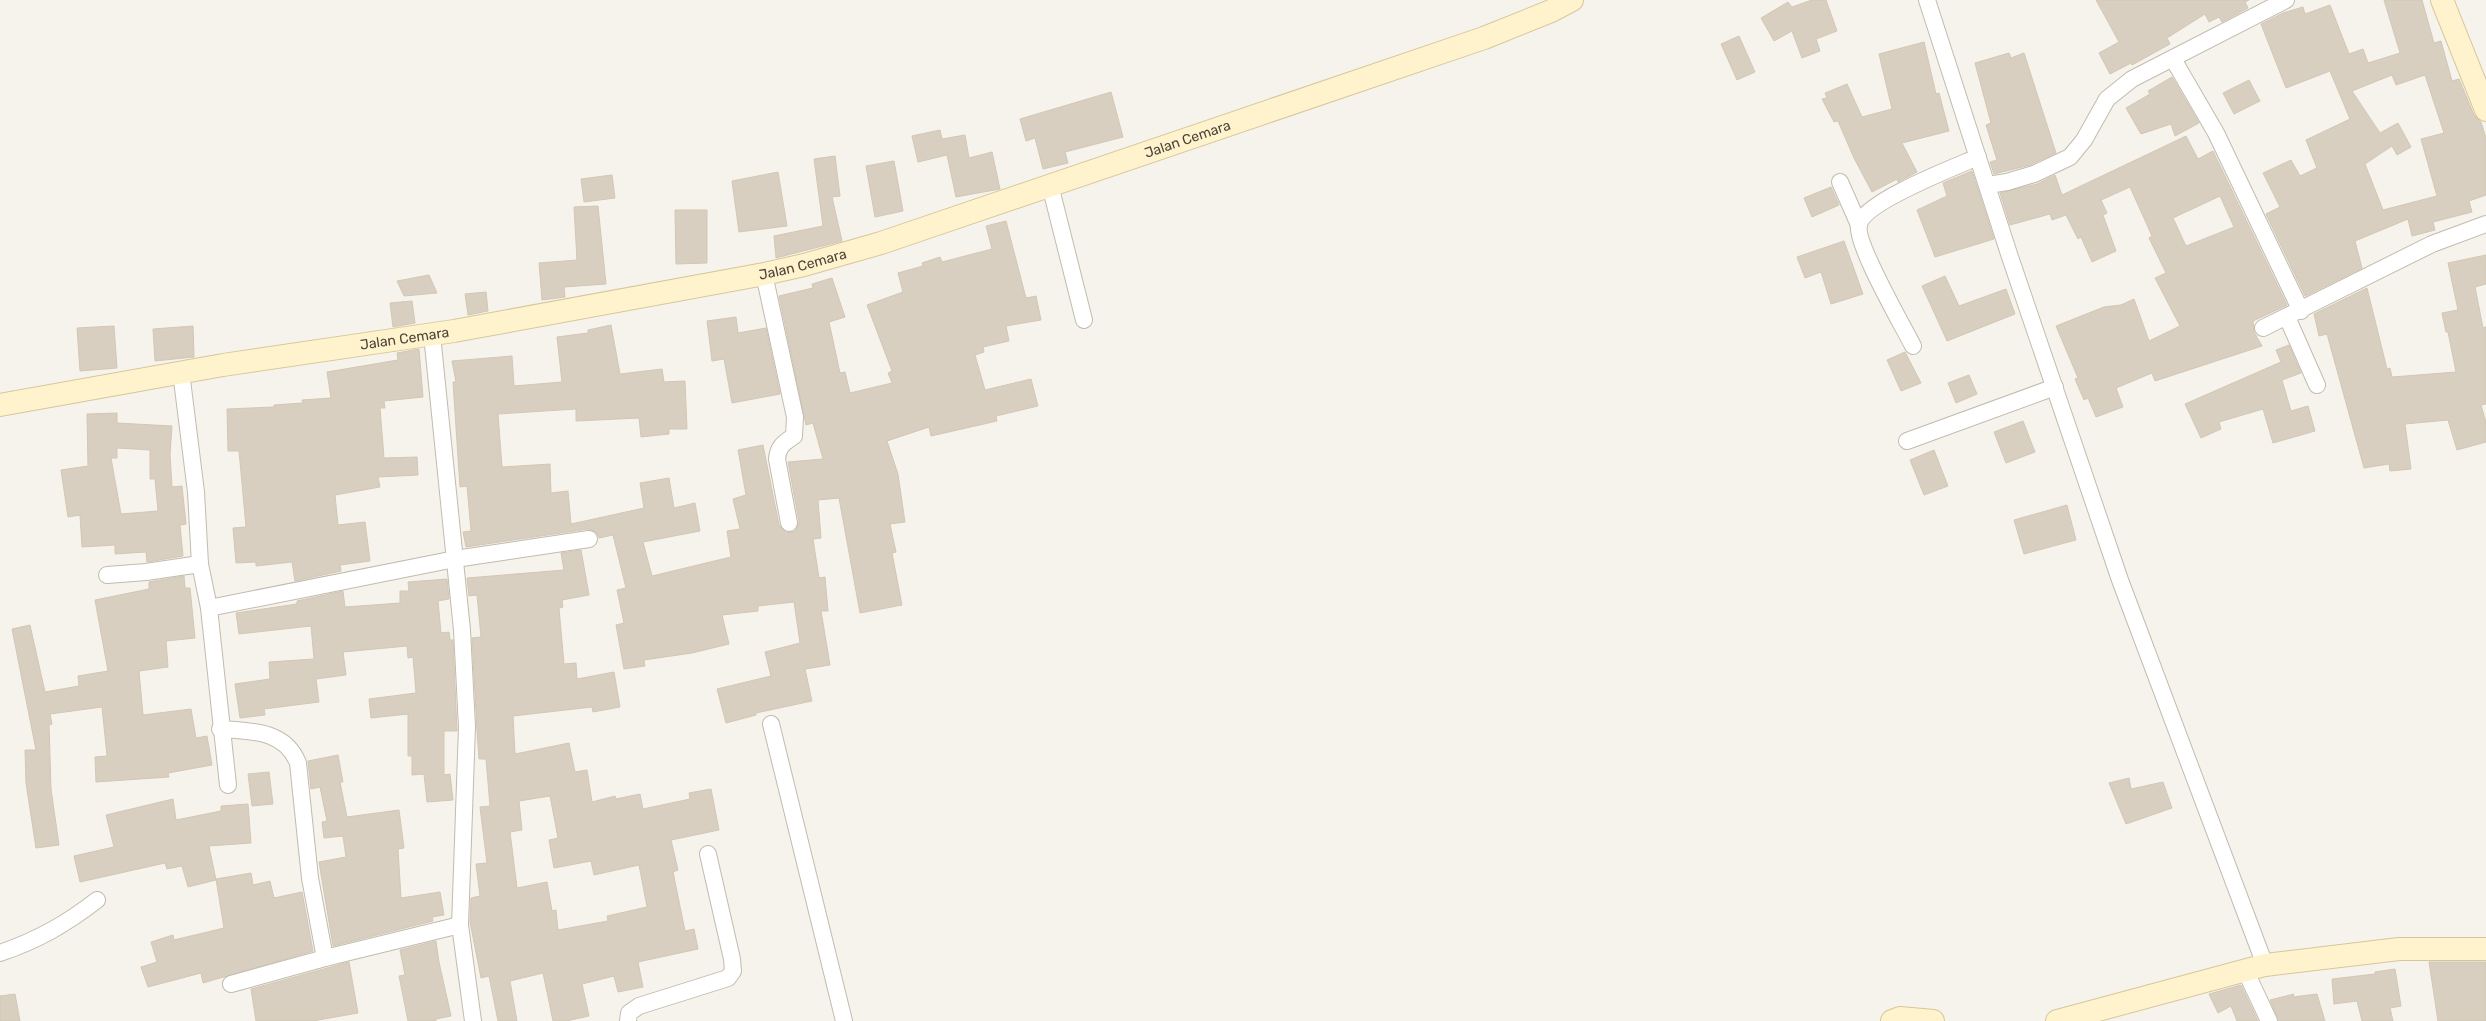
<svg xmlns="http://www.w3.org/2000/svg" width="2486" height="1021" font-family="Rubik,sans-serif">
<rect width="100%" height="100%" fill="#f6f3ec"/>
<g fill="#d8cfc1" stroke="#d3c7b4" fill-rule="evenodd">
<path d="M1812 0H1826L1837 31 1816 39 1820 51 1802 58 1792 31 1774 41 1761 18 1788 2 1792 7Z"/>
<path d="M2096 0H2249L2245 2 2248 8 2222 22 2219 17 2209 22 2205 14 2167 38 2170 44 2132 65 2131 63 2110 74 2099 53 2119 42Z"/>
<path d="M2384 0H2422L2434 43 2441 41 2452 81 2459 79 2474 115 2481 122 2486 138V195L2469 201 2472 212 2433 222 2435 230 2412 236 2408 219 2355 241 2362 268 2305 296 2266 214 2280 207 2263 173 2291 160 2300 176 2317 168 2306 140 2350 119 2330 71 2286 88 2261 24 2283 13 2303 7 2305 14 2330 5 2349 54 2363 49 2368 63 2400 53ZM2392 75 2396 85 2425 75 2444 133 2421 139 2437 196 2383 210 2365 164 2392 146 2397 155 2411 147 2398 123 2380 133 2352 91Z"/>
<path d="M1739 36 1755 72 1737 80 1721 44Z"/>
<path d="M1924 42 1936 94 1939 93 1949 131 1902 143 1917 172 1898 182 1897 179 1872 192 1854 158 1838 121 1834 122 1822 99 1827 98 1825 93 1847 84 1862 117 1892 109 1879 54Z"/>
<path d="M2009 53 2011 58 2024 53 2056 153 2030 165 1994 174 1990 162 1997 160 1986 125 1991 123 1975 63Z"/>
<path d="M2172 77 2199 123 2175 136 2171 124 2141 134 2126 108 2150 94 2148 91Z"/>
<path d="M2249 80 2260 101 2234 114 2223 93Z"/>
<path d="M1111 92 1123 137 1065 152 1068 163 1043 169 1035 138 1026 141 1020 119Z"/>
<path d="M940 130 942 139 965 135 969 158 992 152 1000 189 956 197 947 155 918 162 912 136Z"/>
<path d="M2186 136 2198 159 2213 151 2287 305 2253 321 2254 332 2262 346 2155 381 2152 373 2116 388 2123 407 2096 417 2088 398 2084 400 2075 379 2078 378 2056 326 2104 307 2121 305 2134 299 2149 341 2180 326 2155 278 2166 273 2149 238 2152 236 2130 187 2101 200 2107 213 2103 215 2116 251 2092 262 2081 237 2078 239 2066 215 2052 220 2050 214 2010 225 2000 193 2037 184 2055 175 2062 195ZM2220 196 2234 227 2186 246 2173 218Z"/>
<path d="M835 156 840 196 832 197 842 241 776 258 774 236 823 226 814 159Z"/>
<path d="M894 161 903 211 875 217 866 166Z"/>
<path d="M1972 171 1994 239 1935 257 1917 210 1947 196 1943 183Z"/>
<path d="M778 172 787 226 739 232 732 181Z"/>
<path d="M612 175 615 198 584 202 581 179Z"/>
<path d="M1831 187 1839 205 1812 217 1804 198Z"/>
<path d="M598 206 606 284 564 287 565 297 542 300 539 263 577 260 574 207Z"/>
<path d="M675 210H707V263L676 264Z"/>
<path d="M1006 221 1026 298 1036 296 1041 320 1006 326 1009 341 983 347 984 352 975 355 985 390 1031 379 1038 406 996 416 997 421 931 436 929 427 887 441 898 474 905 522 890 524 896 552 892 553 902 605 860 613 839 498 818 500 821 538 813 539 819 578 825 577 828 611H821L830 665 805 669 812 701 756 713V715L726 723 717 689 771 676 765 652 800 643 794 602 758 606V611L722 615 729 644 692 653 644 660 645 666 624 669 616 625 624 623 617 590 626 588 613 535 599 538 596 532 588 529 466 547 463 532 471 531 467 486 460 487 453 382H456L452 361 512 356 514 386 562 382 557 337 588 333V330L611 325 620 374 662 369 664 382 685 381 687 429H669V434L641 437 639 418 576 421V409L498 414 502 467 550 464 551 493 568 491 571 524 644 508 640 483 669 478 674 508 695 503 700 531 643 542 652 576 731 557 727 531 740 529 733 499 746 495 738 450 763 445 779 525 786 533 795 531 799 522 788 462 823 459 813 423 806 425 779 296 813 288 812 284 832 278 845 317 829 322 840 373 845 372 850 393 892 383 888 373 892 371 867 305 903 292 898 273 923 266 922 263 940 257 942 262 992 249 986 226Z"/>
<path d="M1844 241 1863 294 1831 304 1821 272 1805 278 1797 257Z"/>
<path d="M2486 255V284L2475 287 2483 328 2486 327V404L2481 405 2486 422V442L2457 450 2448 420 2405 424 2411 469 2390 471 2389 464 2364 468 2327 334 2319 336 2314 314 2367 288 2387 369 2390 368 2392 377 2456 372 2448 332H2446L2442 313 2458 310 2448 263Z"/>
<path d="M429 275 437 293 404 296 397 281Z"/>
<path d="M1945 276 1959 306 2006 289 2015 314 1947 341 1922 286Z"/>
<path d="M486 292 488 311 468 315 465 294Z"/>
<path d="M412 301 415 323 393 327 390 303Z"/>
<path d="M736 317 738 333 766 328 780 394 732 403 724 359 712 361 707 321Z"/>
<path d="M114 326 117 368 80 371 77 328Z"/>
<path d="M193 326 194 357 155 361 153 329Z"/>
<path d="M2289 345 2301 373 2282 380 2291 411 2308 406 2315 431 2273 443 2263 409 2219 422 2221 429 2201 438 2185 404 2281 362 2276 350Z"/>
<path d="M419 349 423 397 384 401 385 408H380L384 458 417 457 418 475 378 477 380 487 335 495 338 525 365 522 370 561 340 565 341 571 295 581 292 562 256 566V562L236 563 233 528 246 527 239 451H228L227 409 274 407V405L303 403 302 400 331 398 327 372 398 360 397 353Z"/>
<path d="M1905 352 1921 383 1901 391 1887 360Z"/>
<path d="M1969 375 1977 394 1956 403 1948 383Z"/>
<path d="M117 413V423L172 426 170 454 172 487 182 486 186 524 180 525 183 556 147 562 146 552 115 554V545L82 547 80 515 68 517 61 470 88 466 87 414ZM117 448 150 450V479H155L158 511 121 514 111 458H117Z"/>
<path d="M2023 421 2035 452 2006 463 1994 432Z"/>
<path d="M1934 450 1948 486 1924 495 1910 460Z"/>
<path d="M2067 505 2076 540 2024 554 2014 520Z"/>
<path d="M581 550 589 595 562 600 563 607 559 608 564 664 576 663 577 679 614 672 620 707 593 712 592 707 513 716 515 754 569 743 575 772 587 770 592 802 615 796 616 799 640 794 643 809 690 799 689 793 711 789 719 830 671 840 678 870 673 872 685 931 694 929 698 949 638 962 643 987 618 992 614 976 582 984 589 1016 566 1021H553L543 973 510 981 517 1021H498L489 976 481 978 470 922 471 898 480 896 476 864 487 863 480 807 490 806 486 759H479L477 730 472 638 481 637 477 595 469 596 467 578 564 570 561 553ZM550 796 558 838 549 840 554 868 591 861 594 875 639 865 647 907 607 916 608 921 558 930 556 910 552 911 547 882 517 888 510 832 522 830 519 801Z"/>
<path d="M184 576 185 588H190L195 638 166 641 168 667 139 671 143 715 191 709 196 738 207 736 212 765 168 773 169 777 96 782 95 757 107 756 102 707 50 714 52 724 49 725 51 789 59 845 36 848 26 783 25 750H36L12 629 30 625 45 692 79 686 78 676 108 671 95 600 149 589V582Z"/>
<path d="M447 579 449 599 438 601 441 633 449 632 450 640H453L457 731H444V775L450 774 453 800 427 802 424 774 412 775V756H408V714L371 718 369 699 416 693 413 657 408 658 407 646 343 652 346 675 316 679 319 702 264 709 265 715 240 718 235 684 270 679 269 662 314 659 311 626 239 634 236 613 297 604V601L343 591 345 607 400 603V591H409L408 582Z"/>
<path d="M338 755 343 782H340L347 817 399 810 404 848 398 849 401 898 440 892 444 915 432 917 433 921 333 946 319 862 346 857 343 836 324 838 322 822 327 821 320 787 311 789 308 761Z"/>
<path d="M269 772 273 804 252 806 248 774Z"/>
<path d="M2129 778 2131 789 2163 782 2172 808 2126 824 2109 783Z"/>
<path d="M173 799 176 820 221 811V806L248 804 251 843 209 846 216 880 188 887 182 866 167 869 165 863 80 882 74 856 114 847 106 815Z"/>
<path d="M251 873 253 885 270 881 274 898 302 892 313 951 203 983 201 973 148 987 141 967 157 962 151 942 173 935 174 940 224 928 216 879Z"/>
<path d="M436 941 439 962 451 1016 436 1019V1021H408L399 976 405 975 400 950Z"/>
<path d="M349 962 358 1013 313 1021H256L251 989Z"/>
<path d="M2429 962H2486V1021H2438Z"/>
<path d="M2395 969 2401 1006 2390 1008 2393 1021H2362L2357 1001 2334 1004 2332 979 2375 974V972Z"/>
<path d="M2241 985 2258 1021H2237L2231 1006 2218 1013 2209 994Z"/>
<path d="M15 994 20 1021H0V996Z"/>
<path d="M2294 994 2293 997 2317 994 2325 1021H2279L2270 1000Z"/>
</g>
<g fill="none" stroke-linecap="round" stroke-linejoin="round">
<g stroke="#c2bbae" stroke-width="18">
<g id="street">
<path d="M1927 0 2009 254 2120 580 2265 965"/>
<path d="M2173 59 2216 133 2301 311"/>
<path d="M1840 182 1859 225"/>
<path d="M1050 185 1084 320"/>
<path d="M1988 185 2007 182 2034 174 2070 157 2084 140 2107 99 2132 79 2286 0"/>
<path d="M764 274 795 417 794 436C784 443 778 446 777 459L789 523"/>
<path d="M2287 317 2317 385"/>
<path d="M2263 328 2432 244 2486 224"/>
<path d="M432 335 462 630 467 727 460 925 473 1021"/>
<path d="M1913 346C1903 326 1854 242 1859 224 1866 201 1955 167 1978 157"/>
<path d="M181 372 196 492 200 564 209 608 228 785"/>
<path d="M1907 441 2055 387"/>
<path d="M107 575 146 572 200 564"/>
<path d="M209 608 455 559 589 539"/>
<path d="M771 724 844 1021"/>
<path d="M220 729C251 731 285 730 298 763L310 878 325 958"/>
<path d="M0 953C38 940 66 924 97 900"/>
<path d="M2245 970 2269 1021"/>
<path d="M231 984 325 958 460 925"/>
<path d="M628 1021 629 1013 639 1006 728 978 733 971 732 959 708 854"/>
</g>
</g>
<g stroke="#d6c79b" stroke-width="24">
<g id="secondary">
<path d="M2442 0 2486 110"/>
<path id="s1" d="M0 405 223 365 454 331 764 274 804 265 881 243 1484 38 1551 11 1572 0"/>
<path d="M1892 1021 1900 1018 1933 1021"/>
<path d="M2057 1021 2265 965 2399 949H2486"/>
</g>
</g>
<use href="#street" stroke="#fff" stroke-width="16"/>
<use href="#secondary" stroke="#fff3cd" stroke-width="22"/>
</g>
<g text-anchor="middle" stroke-width="4.5" stroke-linejoin="round" paint-order="stroke">
<g font-size="14" fill="#4b4439" stroke="#fff">
<text dy="5" stroke="none"><textPath href="#s1" startOffset="1220">Jalan Cemara</textPath></text>
<text dy="5" stroke="none"><textPath href="#s1" startOffset="815">Jalan Cemara</textPath></text>
<text dy="5" stroke="none"><textPath href="#s1" startOffset="410">Jalan Cemara</textPath></text>
</g>
</g>
</svg>
